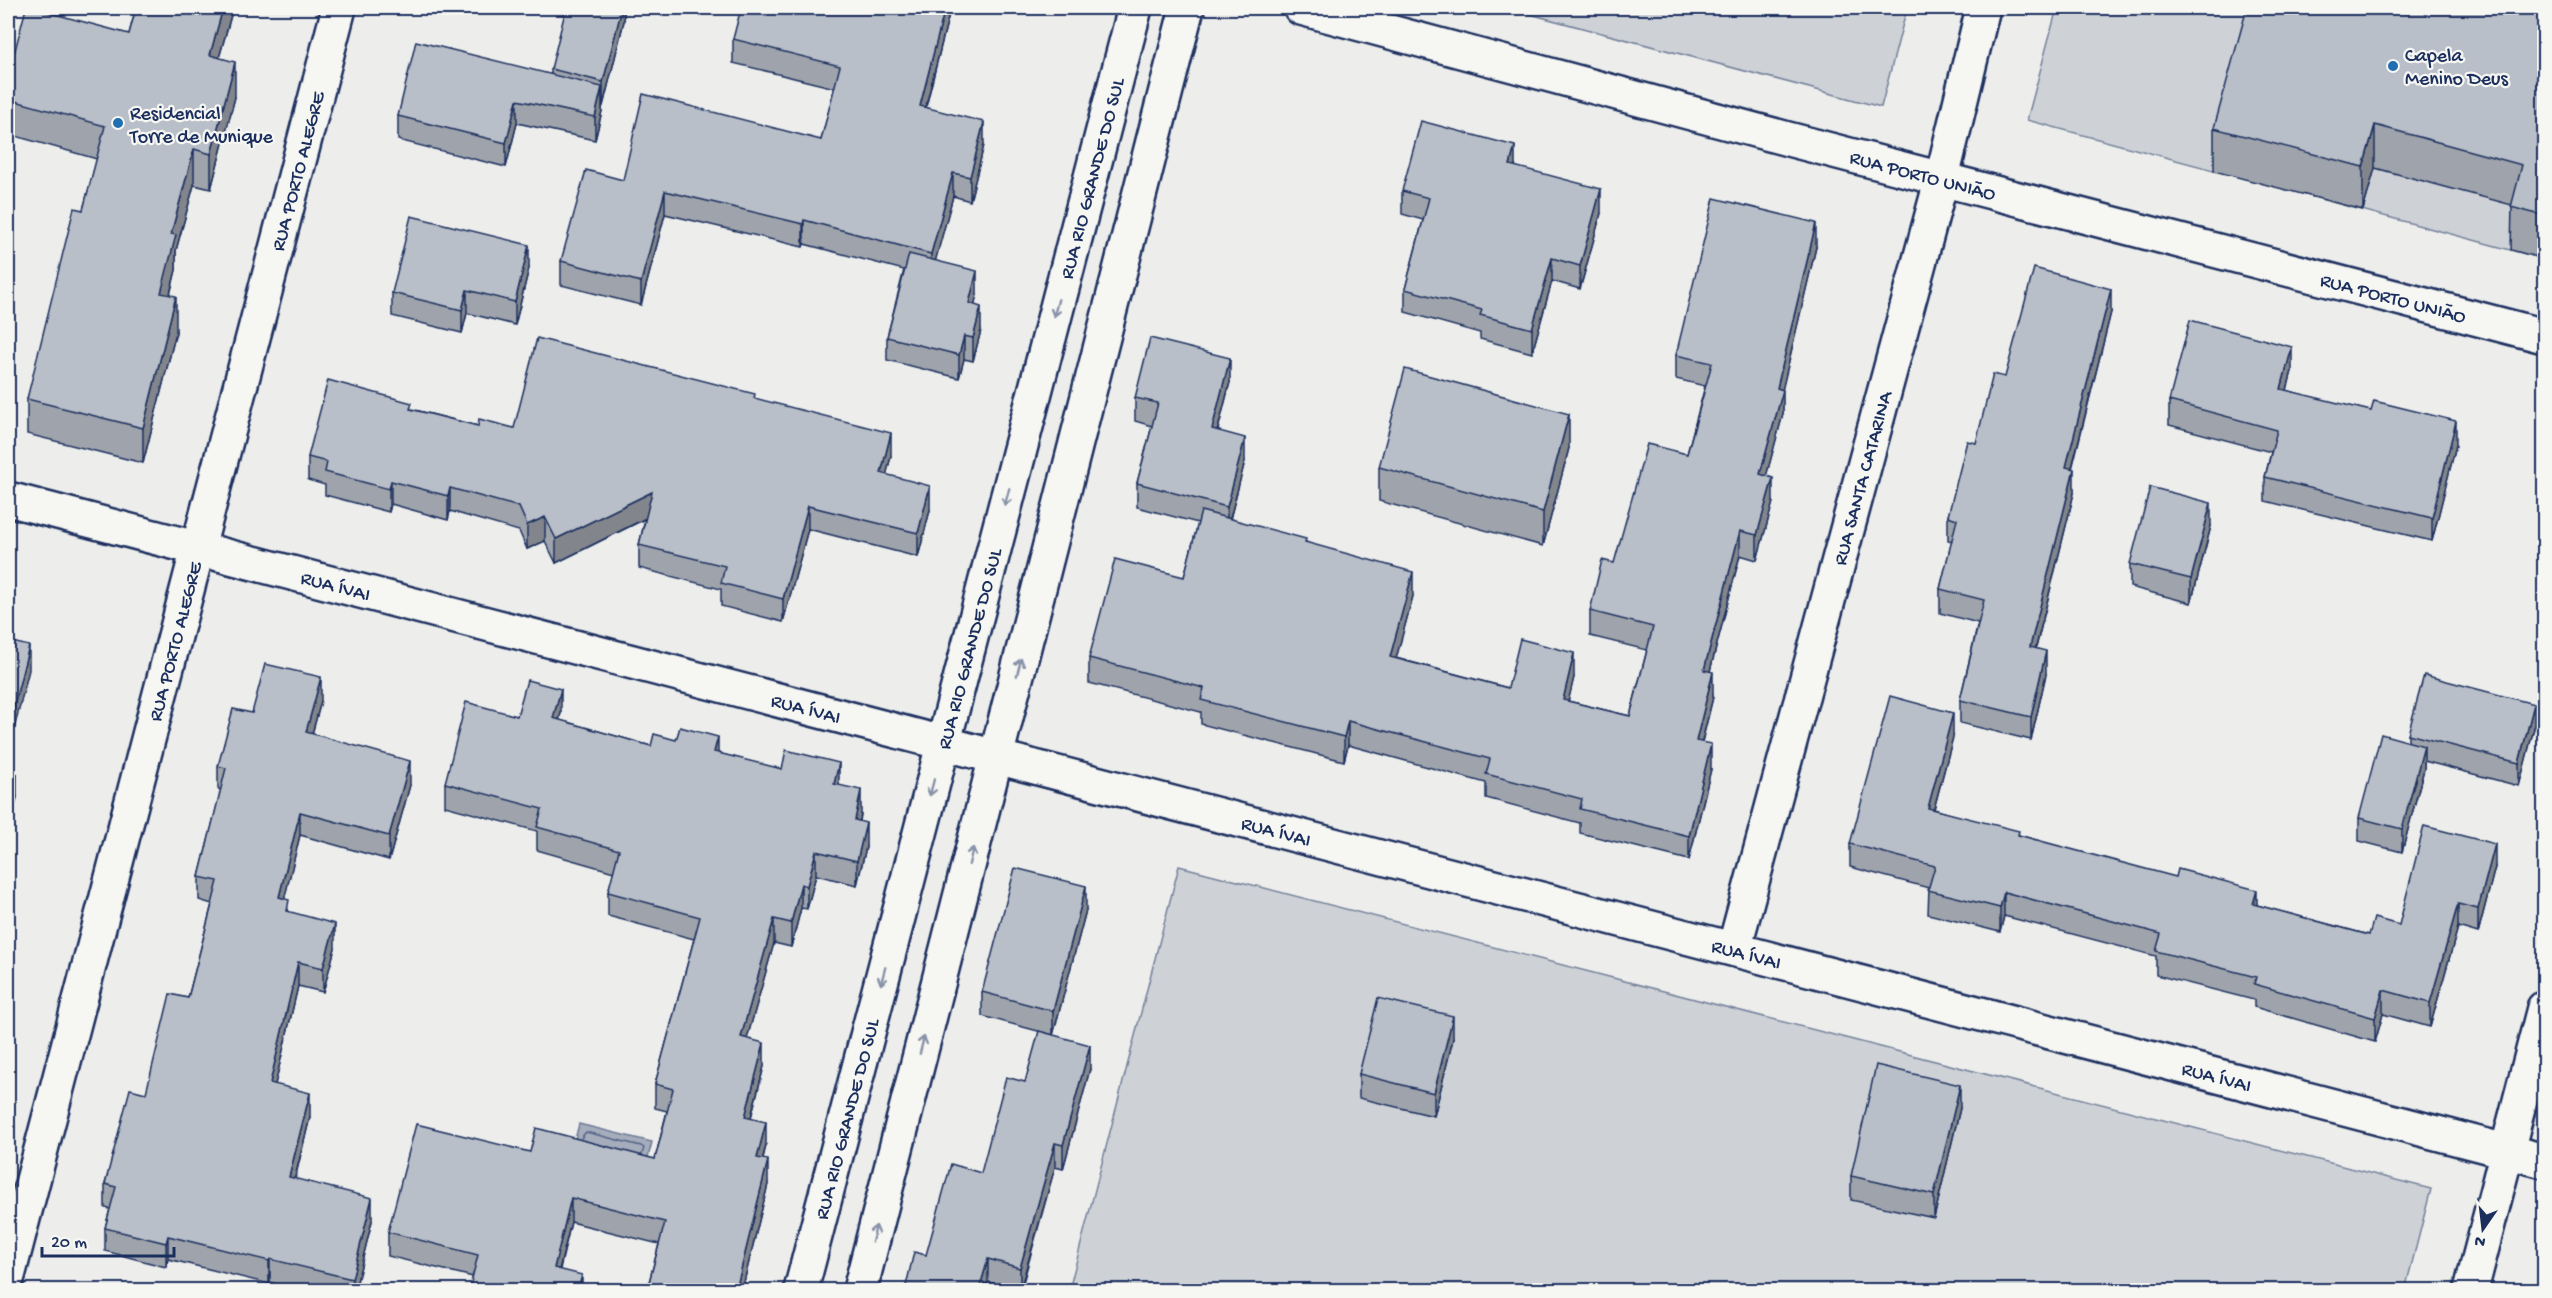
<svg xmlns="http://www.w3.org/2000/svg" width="2552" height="1298" font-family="'Gochi Hand',sans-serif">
<rect width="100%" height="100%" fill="#edeeec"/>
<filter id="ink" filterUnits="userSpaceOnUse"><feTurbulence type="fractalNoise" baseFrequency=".0167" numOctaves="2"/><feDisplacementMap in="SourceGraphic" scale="12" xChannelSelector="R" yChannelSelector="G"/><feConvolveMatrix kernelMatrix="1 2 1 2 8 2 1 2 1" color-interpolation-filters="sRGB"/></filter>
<g filter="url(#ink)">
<g fill="#ced2d7" stroke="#74809a" stroke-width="1.5">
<path d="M1507 8H1907L1881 107Z"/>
<path d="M2057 8H2544V259L2027 120Z"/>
<path d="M1179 866 2431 1189 2405 1290H1069Z"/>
</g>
<path fill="#a5acbc" stroke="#6e7a96" stroke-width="1.5" d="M579 1124 652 1142 644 1173 571 1155Z"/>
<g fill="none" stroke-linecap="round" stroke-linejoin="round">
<path stroke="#526184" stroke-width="1.5" d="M581 1138 586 1132 641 1146 644 1148 642 1154"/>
<g stroke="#1b2f5e" stroke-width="38">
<g id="minor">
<path id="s1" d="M1301 8 1788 139 2544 336"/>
<path id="s2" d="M8 499 2544 1161"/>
<path id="s3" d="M1734 949 1942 178 1983 8"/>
<path id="s4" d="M8 1276 339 8"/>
<path d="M2471 1290 2544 1008"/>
</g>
</g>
<g stroke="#1b2f5e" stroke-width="38">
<g id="tertiary">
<path id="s5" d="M801 1290 1135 8"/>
<path d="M860 1290 1187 8"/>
</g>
</g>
<use href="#minor" stroke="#f6f6f2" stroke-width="33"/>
<use href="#tertiary" stroke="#f6f6f2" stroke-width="33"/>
</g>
<g fill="#9fa4ac" stroke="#1b2f5e" stroke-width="1.5">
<path d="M136 8H233L219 58 235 97 211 189 194 185 176 250V270L170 295 176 332 143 463 27 434V399L83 210 97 159 8 134V99L129 34Z"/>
<path d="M624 8V21L603 106 602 105V111L595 140 517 123 506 167 398 140V116L551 74V69Z"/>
<path d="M949 8V14L926 107 984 145 970 201 953 196 935 261 977 295 974 304 981 330 973 361 964 359 959 378 887 360V337L904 270 804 244 803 247 665 214 641 305 561 285V261L623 180 821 140 835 88 733 63V39Z"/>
<path d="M2544 8V259L2511 250 2512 205 2375 168 2363 210 2214 171V128Z"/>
<path d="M1515 166 1601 213 1580 289 1552 281 1532 353 1480 339V333L1405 312V289L1423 220 1402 214V191Z"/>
<path d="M1816 247 1782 389 1783 414 1766 476 1773 502 1757 560 1740 555 1710 671 1713 697 1702 742 1711 769 1689 860 1580 833V823L1486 798V783L1348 745 1344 761 1201 724V712L1089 683V658L1184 577 1198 523 1137 507V483L1152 426 1135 421V398L1230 382 1218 430 1245 461 1230 519 1306 542 1413 596 1396 658 1508 688 1574 677 1568 701 1630 716 1647 650 1590 636V611L1614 563 1687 454 1705 386 1676 379V355Z"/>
<path d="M529 268 515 325 467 313 462 333 392 316V293Z"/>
<path d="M2111 312 2072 469 2074 493 2036 648 2046 674 2031 740 1960 723V700L1978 623 1940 613V589L1952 541 1948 540V516L2005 377Z"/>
<path d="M2292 371 2287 390 2456 445 2432 541 2265 501V477L2271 452 2169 425V401Z"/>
<path d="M755 399 891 456 886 475 930 510 918 557 808 529 783 622 721 606V589L639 568V545L645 519 556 563 545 541 527 549 519 531 450 511 448 520 391 504 389 512 325 495V485L308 480V457L412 409 478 426 514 428Z"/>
<path d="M1569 448 1543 546 1379 501V467Z"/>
<path d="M2211 526 2191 603 2130 587V564Z"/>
<path d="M321 701 312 734 410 785 389 860 300 835 284 899 289 912 335 948 323 992 298 986 275 1084 310 1117 295 1179 372 1221 355 1290H303L270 1282 269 1284 168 1259 166 1267 105 1251V1228L110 1209 105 1208V1184L146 1093 188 998 212 904 199 900V877L221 790 218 789V766L252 713Z"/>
<path d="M561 713 559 720 651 746 718 753 839 785 861 814 860 822 866 847 857 885 816 875 807 909 801 908 791 947 774 943 747 1038 764 1066 751 1118 766 1145 763 1159 768 1184 742 1290H647L659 1244 571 1222 560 1269 582 1290 473 1277 388 1256V1232L530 1152 655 1159 667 1111 655 1108V1084L694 939 608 916V892L614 872 537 850V831L445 806V783L517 716Z"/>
<path d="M2534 728 2519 786 2424 761V769L2402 852 2359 841V818L2408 742V734Z"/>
<path d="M1953 737 1934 809 2019 835 2257 905 2369 935 2399 925 2495 867 2478 933 2458 927 2430 1027 2383 1014 2375 1042 2254 1007V1000L2156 975V956L2004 916 2000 932 1928 914 1929 888 1850 867V844Z"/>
<path d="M8 771 17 797 9 831H8Z"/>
<path d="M1086 910 1053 1035 982 1016V992Z"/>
<path d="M1453 1039 1434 1116 1359 1098V1074Z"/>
<path d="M1090 1069 1063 1169 1055 1167 1021 1290H1017L988 1282 926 1255 981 1173 1025 1082Z"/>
<path d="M1960 1108 1934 1218 1851 1200V1176Z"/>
</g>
<g fill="#82868c" stroke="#1b2f5e" stroke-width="1.5">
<path d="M223 8H233L210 90V55Z"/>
<path d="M622 8H624V21L603 106V82Z"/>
<path d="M945 8H949V14L920 129V106Z"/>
<path d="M235 62V97L211 189V154Z"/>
<path d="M602 87V111L595 140V117Z"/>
<path d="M517 100V123L506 167V143Z"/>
<path d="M984 122V145L970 201V177Z"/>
<path d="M2375 125V168L2363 210V167Z"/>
<path d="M1515 146V169L1510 165Z"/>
<path d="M194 149V185L176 250V270L161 328V293L171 234Z"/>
<path d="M953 173V196L931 277V254Z"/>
<path d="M1601 189V213L1580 289V266Z"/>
<path d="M665 191V214L641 305V282Z"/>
<path d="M804 220V244L803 247V224Z"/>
<path d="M1816 223V247L1777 412V388Z"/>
<path d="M529 245V268L515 325V302Z"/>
<path d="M1552 258V281L1532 353V329Z"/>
<path d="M977 271V295L969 326V303Z"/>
<path d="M2111 289V312L2066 491V467Z"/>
<path d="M467 290V313L462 333V310Z"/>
<path d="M176 296V332L143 463V428Z"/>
<path d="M981 307V330L973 361V338Z"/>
<path d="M964 336V359L959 378V355Z"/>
<path d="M2292 347V371L2281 412V389Z"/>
<path d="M1230 358V382L1212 452V429Z"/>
<path d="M1783 390V414L1760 499V474Z"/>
<path d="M1569 414V448L1543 546V512Z"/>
<path d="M2456 421V445L2432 541V518Z"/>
<path d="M891 433V456L881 497V473Z"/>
<path d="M1245 438V461L1227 530V507Z"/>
<path d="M2074 469V493L2030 671V647Z"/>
<path d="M1773 478V502L1757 560V535Z"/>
<path d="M391 481V504L389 512V489Z"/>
<path d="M930 486V510L918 557V533Z"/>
<path d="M450 488V511L448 520V496Z"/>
<path d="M652 492V515L556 563V539Z"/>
<path d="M2211 503V526L2191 603V579Z"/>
<path d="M808 506V529L783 622V599Z"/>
<path d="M545 517V541L527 549V525Z"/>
<path d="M1740 531V555L1704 694V670Z"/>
<path d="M1413 572V596L1390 681V657Z"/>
<path d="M29 646V670L8 753V729Z"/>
<path d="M2046 651V674L2031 740V717Z"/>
<path d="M1574 653V677L1563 724V700Z"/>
<path d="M1713 672V697L1696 765V741Z"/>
<path d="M321 677V701L306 756V732Z"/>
<path d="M561 689V713L553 742V718Z"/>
<path d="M2534 704V728L2519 786V763Z"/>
<path d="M1953 713V737L1928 831V808Z"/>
<path d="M1348 721V745L1344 761V737Z"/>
<path d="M718 737V761L714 752Z"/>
<path d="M1711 744V769L1689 860V836Z"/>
<path d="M2424 746V769L2402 852V829Z"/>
<path d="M410 761V785L389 860V836Z"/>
<path d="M839 763V786L834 784Z"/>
<path d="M17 774V797L9 831V807Z"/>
<path d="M861 790V814L855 844V820Z"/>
<path d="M300 812V835L279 921V897Z"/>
<path d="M866 823V847L857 885V861Z"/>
<path d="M2495 844V867L2478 933V909Z"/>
<path d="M816 851V875L807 909V886Z"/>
<path d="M801 884V908L791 947V923Z"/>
<path d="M1086 886V910L1053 1035V1011Z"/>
<path d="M2257 890V913L2253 904Z"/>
<path d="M2004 892V916L2000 932V908Z"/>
<path d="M2458 904V927L2430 1027V1003Z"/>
<path d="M774 919V943L741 1060V1037Z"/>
<path d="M335 924V948L323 992V968Z"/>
<path d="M298 962V986L270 1106V1083Z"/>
<path d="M2383 990V1014L2375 1042V1018Z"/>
<path d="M1453 1016V1039L1434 1116V1093Z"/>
<path d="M764 1043V1066L745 1140V1117Z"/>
<path d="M1090 1045V1069L1063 1169V1145Z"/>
<path d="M1960 1085V1108L1934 1218V1195Z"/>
<path d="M310 1093V1117L289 1201V1177Z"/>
<path d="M766 1122V1145L757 1181V1158Z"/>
<path d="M1055 1143V1167L1020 1290V1268Z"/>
<path d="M768 1160V1184L742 1290H736Z"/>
<path d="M372 1198V1221L355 1290H352V1279Z"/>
<path d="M571 1198V1222L554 1290V1268Z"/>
<path d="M168 1236V1259L166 1267V1243Z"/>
<path d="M270 1259V1282L269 1284V1261Z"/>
<path d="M988 1259V1282L985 1290H979Z"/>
<path d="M582 1275V1290H578Z"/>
</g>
<g fill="#b9bfc8" stroke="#1b2f5e" stroke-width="1.5">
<path d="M26 8H32L129 34 136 8H223L210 55 235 62 211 154 194 149 171 234 176 235 161 293 176 296 143 428 27 399 74 208 83 210 105 126 8 99V77Z"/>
<path d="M566 8H622L603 82 551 69Z"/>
<path d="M741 8H945L920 106 984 122 970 177 953 173 931 254 804 220 803 224 665 191 641 282 561 261 586 170 623 180 643 94 821 140 840 66 733 39Z"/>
<path d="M2247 8H2544V216L2511 207 2522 165 2375 125 2363 167 2214 128Z"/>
<path d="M416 41 602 87 595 117 517 100 506 143 398 116Z"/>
<path d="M1421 121 1515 146 1510 165 1601 189 1580 266 1552 258 1532 329 1480 315 1482 310 1405 289 1429 198 1402 191Z"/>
<path d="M1714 198 1816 223 1777 388 1783 390 1760 474 1773 478 1757 535 1740 531 1704 670 1713 672 1696 741 1711 744 1689 836 1580 809 1582 799 1486 774 1490 759 1348 721 1344 737 1201 700 1204 688 1089 658 1115 559 1184 577 1201 511 1306 539 1305 542 1413 572 1390 657 1508 688 1520 639 1574 653 1563 700 1630 716 1653 627 1590 611 1602 560 1614 563 1647 444 1687 454 1712 363 1676 355Z"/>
<path d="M411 216 529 245 515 302 467 290 462 310 392 293Z"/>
<path d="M909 254 977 271 969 303 981 307 973 338 964 336 959 355 887 337Z"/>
<path d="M2034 268 2111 289 2066 467 2074 469 2030 647 2046 651 2031 717 1960 700 1984 600 1940 589 1957 519 1948 516 1967 441 1976 443 1993 374 2005 377Z"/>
<path d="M2190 320 2292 347 2281 389 2371 411 2374 401 2456 421 2432 518 2265 477 2277 430 2169 401Z"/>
<path d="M537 338 755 394 754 398 891 433 881 473 930 486 918 533 808 506 783 599 721 583 725 566 639 545 652 492 556 539 545 517 527 525 519 507 450 488 448 496 391 481 389 489 325 472 327 462 308 457 328 380 412 403 410 409 478 426 479 419 514 428Z"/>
<path d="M1150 338 1230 358 1212 429 1245 438 1227 507 1137 483 1158 403 1135 398Z"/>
<path d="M1405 369 1569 414 1543 512 1379 467Z"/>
<path d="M2150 487 2211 503 2191 579 2130 564Z"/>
<path d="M8 641 29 646 8 729Z"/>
<path d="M265 664 321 677 306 732 410 761 389 836 300 812 279 897 289 900 287 911 335 924 323 968 298 962 270 1083 310 1093 289 1177 372 1198 352 1279 270 1259 269 1261 168 1236 166 1243 105 1228 116 1187 105 1184 130 1089 146 1093 170 994 188 998 218 881 199 877 226 768 218 766 233 709 252 713Z"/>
<path d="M2424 675 2534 704 2519 763 2408 734Z"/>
<path d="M527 680 561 689 553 718 651 746 654 734 676 740 680 727 718 737 714 752 782 769 786 750 839 763 834 784 861 790 855 820 866 823 857 861 816 851 807 886 801 884 791 923 774 919 741 1037 764 1043 745 1117 766 1122 757 1158 768 1160 736 1290H647L665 1222 571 1198 554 1268 582 1275 578 1290H469L478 1255 388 1232 416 1124 530 1152 536 1128 655 1159 673 1089 655 1084 700 917 608 892 619 850 537 827 542 809 445 783 466 702 517 716Z"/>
<path d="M1890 696 1953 713 1928 808 2019 831 2018 835 2176 877 2178 869 2257 890 2253 904 2369 935 2374 918 2399 925 2424 826 2495 844 2478 909 2458 904 2430 1003 2383 990 2375 1018 2254 984 2256 977 2156 951 2161 934 2004 892 2000 908 1928 890 1935 866 1850 844Z"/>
<path d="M2381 734 2424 746 2402 829 2359 818Z"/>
<path d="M8 771 17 774 9 807H8Z"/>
<path d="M1015 868 1086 886 1053 1011 982 992Z"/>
<path d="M1378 998 1453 1016 1434 1093 1359 1074Z"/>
<path d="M1039 1031 1090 1045 1063 1145 1055 1143 1020 1268 988 1259 979 1290H905L914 1252 926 1255 951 1164 981 1173 1006 1077 1025 1082Z"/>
<path d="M1876 1065 1960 1085 1934 1195 1851 1176Z"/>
<path d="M2105 1286 2123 1290H2104Z"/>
</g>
<defs><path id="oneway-shaft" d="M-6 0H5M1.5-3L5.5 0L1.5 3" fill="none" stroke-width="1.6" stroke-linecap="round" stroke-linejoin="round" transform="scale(1.5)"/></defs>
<g stroke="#8892a8">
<use href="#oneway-shaft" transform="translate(1056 308) rotate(105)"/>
<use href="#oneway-shaft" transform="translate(1007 497) rotate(105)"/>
<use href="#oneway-shaft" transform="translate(1019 667) rotate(-76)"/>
<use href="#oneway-shaft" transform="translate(932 787) rotate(105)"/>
<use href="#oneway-shaft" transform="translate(971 856) rotate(-76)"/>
<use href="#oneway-shaft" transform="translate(883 976) rotate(105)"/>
<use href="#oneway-shaft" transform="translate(922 1045) rotate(-76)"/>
<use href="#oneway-shaft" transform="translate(874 1234) rotate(-76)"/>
</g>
</g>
<g fill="#1f6fb2" stroke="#f6f6f2" stroke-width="2">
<circle cx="2393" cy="66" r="6"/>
<circle cx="118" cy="123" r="6"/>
</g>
<g text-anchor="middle" stroke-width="4.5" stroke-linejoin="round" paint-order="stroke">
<g font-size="20" fill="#1b2f5e" stroke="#f6f6f2" text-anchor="start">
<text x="2405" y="61">Capela<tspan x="2405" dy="23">Menino Deus</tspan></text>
<text x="130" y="119">Residencial<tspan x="130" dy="23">Torre de Munique</tspan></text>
</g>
<g font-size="20" fill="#1b2f5e" stroke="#f6f6f2">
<text dy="7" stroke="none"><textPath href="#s4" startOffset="1142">RUA PORTO ALEGRE</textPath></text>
<text dy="7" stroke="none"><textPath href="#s1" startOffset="644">RUA PORTO UNIÃO</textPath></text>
<text dy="7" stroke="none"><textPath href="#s5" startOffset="1149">RUA RIO GRANDE DO SUL</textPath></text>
<text dy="7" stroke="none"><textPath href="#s1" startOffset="1130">RUA PORTO UNIÃO</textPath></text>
<text dy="7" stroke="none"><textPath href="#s3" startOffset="488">RUA SANTA CATARINA</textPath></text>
<text dy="7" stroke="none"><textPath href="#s2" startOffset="339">RUA ÍVAI</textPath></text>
<text dy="7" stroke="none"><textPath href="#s4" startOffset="656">RUA PORTO ALEGRE</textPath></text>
<text dy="7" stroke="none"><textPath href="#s5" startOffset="663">RUA RIO GRANDE DO SUL</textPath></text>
<text dy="7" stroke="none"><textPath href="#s2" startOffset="825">RUA ÍVAI</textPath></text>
<text dy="7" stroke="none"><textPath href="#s2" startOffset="1311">RUA ÍVAI</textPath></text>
<text dy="7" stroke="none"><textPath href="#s2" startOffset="1797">RUA ÍVAI</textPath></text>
<text dy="7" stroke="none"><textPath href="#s2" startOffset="2283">RUA ÍVAI</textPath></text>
<text dy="7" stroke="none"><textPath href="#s5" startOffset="177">RUA RIO GRANDE DO SUL</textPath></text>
</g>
</g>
<rect width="2552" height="1298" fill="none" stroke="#f6f6f2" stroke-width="30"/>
<rect x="15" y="15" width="2522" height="1268" fill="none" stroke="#1b2f5e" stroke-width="2" filter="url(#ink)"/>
<g transform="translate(2483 1229) rotate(194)" stroke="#f6f6f2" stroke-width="4.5" paint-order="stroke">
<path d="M0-4.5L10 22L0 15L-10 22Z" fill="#1b2f5e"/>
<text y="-9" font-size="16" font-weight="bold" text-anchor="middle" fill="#1b2f5e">N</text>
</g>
<path d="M42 1247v9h132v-9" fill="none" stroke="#1b2f5e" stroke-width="3"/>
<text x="51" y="1247" font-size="18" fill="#1b2f5e" stroke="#f6f6f2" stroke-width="4.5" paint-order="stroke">20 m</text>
</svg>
